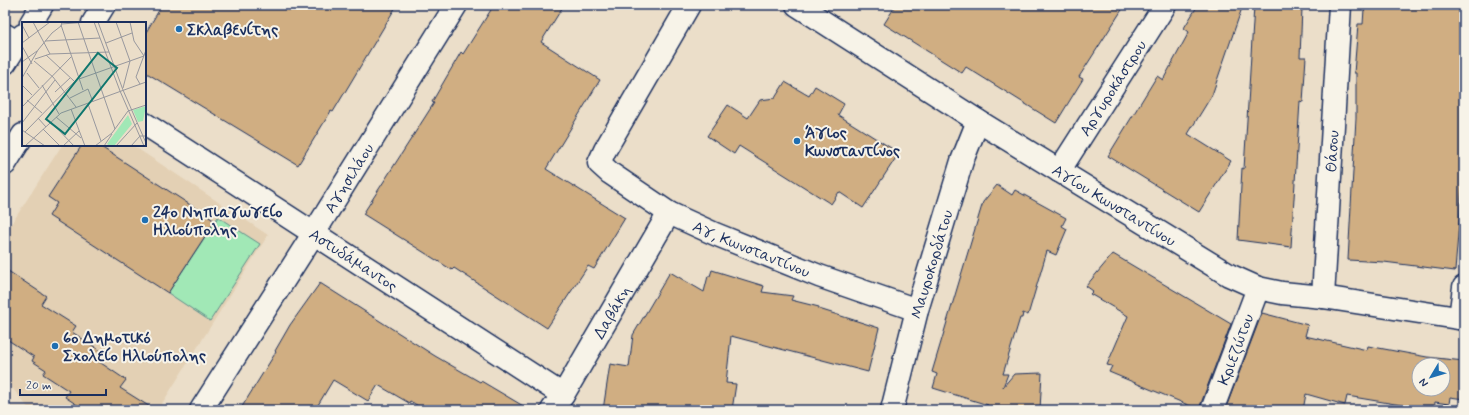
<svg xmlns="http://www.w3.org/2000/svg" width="1469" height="415" font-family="Mynerve,sans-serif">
<rect width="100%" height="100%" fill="#ebdec9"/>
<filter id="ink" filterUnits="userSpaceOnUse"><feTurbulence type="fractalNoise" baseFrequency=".025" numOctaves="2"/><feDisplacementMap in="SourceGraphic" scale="8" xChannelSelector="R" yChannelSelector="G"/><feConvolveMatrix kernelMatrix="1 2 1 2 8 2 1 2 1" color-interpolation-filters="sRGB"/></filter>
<g filter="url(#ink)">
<path fill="#e3d0b4" d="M62 145H132L268 235 158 410H30L5 379V234Z"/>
<path fill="#a1e8b6" stroke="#5e8c8a" d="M218 217 260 244 210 321 168 293Z"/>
<g fill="#d0ae82" stroke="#1b2f5e" fill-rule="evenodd">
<path d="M162 5H397L333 112 331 111 298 165 145 72V34Z"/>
<path d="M494 5H564L541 42 600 80 546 169 625 218 594 269 588 266 547 328 454 268 452 270 363 214 434 103 432 102 461 52 463 54Z"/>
<path d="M896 5H1125L1079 77 1083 79 1056 123 966 67 962 73 884 24Z"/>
<path d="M1198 5H1243L1212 95 1188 134 1231 161 1199 212 1108 156 1157 76 1163 80 1189 32 1184 28Z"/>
<path d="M1371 5H1464V162L1455 271 1384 262 1348 260 1356 118V73H1354L1358 24H1363L1364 9H1370Z"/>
<path d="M1254 6 1302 8 1300 57H1306L1303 102 1300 101 1291 247 1238 240 1242 168 1244 169Z"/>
<path d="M785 82 809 96 815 86 844 104 838 115 899 153 863 208 839 192 831 204 739 146 734 154 707 136 728 105 748 118 760 100 775 98Z"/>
<path d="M82 145H98L215 221 168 293 49 216 57 203 48 197Z"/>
<path d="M997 185 1012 195 1015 190 1066 218 1062 226 1067 229 1056 255 1047 251 1028 315 1023 313 1022 318H1020L1003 374H1008L1003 387 1014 374 1042 373 1040 410H984L988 405 933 388 937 374 932 372 983 202Z"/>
<path d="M1113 254 1231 324 1200 406V410L1109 372 1112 366 1107 365 1128 316 1090 294 1093 291 1086 286Z"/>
<path d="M5 269 46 296 41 304 76 326 72 332 104 353 98 361 126 380 120 388 155 410H85L65 397 69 391 43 374 46 370 32 361 34 357 5 338Z"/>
<path d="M712 270 764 286 762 292 793 296 791 300 819 307V309L879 328 868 372 731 336 726 383 736 384 732 410H603L610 364 629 367 633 335 670 272 704 292 708 276H710Z"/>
<path d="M320 283 435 356 480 382 481 381 530 410H425L410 401 409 403 378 385 368 401 333 380 315 410H240L276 352 275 351 290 325Z"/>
<path d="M1262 313 1308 325 1305 336 1367 350 1368 346 1427 357 1464 361V399L1450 397 1449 404 1435 402 1434 410H1431L1347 396 1345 405 1306 394 1303 410H1225ZM1419 365H1443V389H1419Z"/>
</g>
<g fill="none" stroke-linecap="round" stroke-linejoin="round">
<g stroke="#1b2f5e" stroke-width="25">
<g id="minor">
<path id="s1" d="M689 5 605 150 599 163 610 173 669 213 715 234 819 276 917 310"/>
<path d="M5 35 23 46"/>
<path id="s2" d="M145 124 563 395"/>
<path id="s3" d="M1059 171 1165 5"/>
<path id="s4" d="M1323 297 1340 5"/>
<path d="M1460 318 1464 287"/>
<path id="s5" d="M201 410 314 233 456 5"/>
<path id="s6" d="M552 410 563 395 669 213"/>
<path id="s7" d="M892 410 917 310 962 161 978 121"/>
<path id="s8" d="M1212 410 1258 288"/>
</g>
</g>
<g stroke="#1b2f5e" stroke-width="25">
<g id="tertiary">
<path id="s9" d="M797 5 978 121 1229 275 1258 288 1282 293 1323 297 1464 319"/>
</g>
</g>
<g stroke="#1b2f5e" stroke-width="25">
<g id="secondary">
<path d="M31 23 42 5"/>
<path d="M93 23 104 5"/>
<path d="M5 63 23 35"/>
<path d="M5 164 23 135"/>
</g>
</g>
<use href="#minor" stroke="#f7f3e8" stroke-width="22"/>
<use href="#tertiary" stroke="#f7f3e8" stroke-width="22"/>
<use href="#secondary" stroke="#f7f3e8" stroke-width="22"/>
</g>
</g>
<g fill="#1f6fb2" stroke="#f7f3e8" stroke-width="1.5">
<circle cx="179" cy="29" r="4"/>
<circle cx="797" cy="141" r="4"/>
<circle cx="145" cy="220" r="4"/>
<circle cx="55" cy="346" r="4"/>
</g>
<g text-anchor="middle" stroke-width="4" stroke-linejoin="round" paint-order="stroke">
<g font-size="16" font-weight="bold" fill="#1b2f5e" stroke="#f7f3e8" text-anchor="start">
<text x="187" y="35">Σκλαβενίτης</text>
<text x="805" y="138">Άγιος<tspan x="805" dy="18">Κωνσταντίνος</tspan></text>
<text x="153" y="217">24ο Νηπιαγωγείο<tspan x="153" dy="18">Ηλιούπολης</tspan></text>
<text x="63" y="343">6ο Δημοτικό<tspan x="63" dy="18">Σχολείο Ηλιούπολης</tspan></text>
</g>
<g font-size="16" fill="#1b2f5e" stroke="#f7f3e8">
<text dy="6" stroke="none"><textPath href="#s3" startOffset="99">Αργυροκάστρου</textPath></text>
<text dy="6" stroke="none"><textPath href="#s4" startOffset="146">Θάσου</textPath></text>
<text dy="6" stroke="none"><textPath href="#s5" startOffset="275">Αγησιλάου</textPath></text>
<text dy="6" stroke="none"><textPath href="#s9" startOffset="375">Αγίου Κωνσταντίνου</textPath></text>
<text dy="6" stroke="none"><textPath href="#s1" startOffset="358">Αγ, Κωνσταντίνου</textPath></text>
<text dy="6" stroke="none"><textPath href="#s2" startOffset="249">Αστυδάμαντος</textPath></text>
<text dy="6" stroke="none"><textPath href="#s7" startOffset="151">Μαυροκορδάτου</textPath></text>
<text dy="6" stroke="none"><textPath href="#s6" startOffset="115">Δαβάκη</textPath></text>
<text dy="6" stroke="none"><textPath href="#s8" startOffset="65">Κριεζώτου</textPath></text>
</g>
</g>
<g transform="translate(22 22)">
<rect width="124" height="124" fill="#ebdec9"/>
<path d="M124 84 121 99 116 100 111 88ZM106 93 110 102 92 124H88L85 122Z" fill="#a1e8b6"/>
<path fill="none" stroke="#98989e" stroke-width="1" d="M11 0 28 32M56 0 93 107M72 0 98 69 122 124M76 0 101 68 124 121M94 0 108 39 101 66M39 2 67 0M0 3 7 16M39 3 61 68M23 19 78 16M0 21 28 0M84 21 110 11M0 24 10 42M24 33 52 59M13 37 28 32 87 30M12 39 31 55 54 85M0 40 15 29M5 51 17 66M0 56 16 28 30 11 39 4 40 0M57 57 122 34 112 19 108 0M118 62 114 55 124 28M0 63 10 73M20 63 37 92M33 70 48 56M48 76 66 67 71 80M5 78 20 91M66 82 79 119M0 85 49 35M49 87 63 124M34 95 59 116M16 96 24 105M29 100 52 124M0 101 33 58M21 107 38 124M0 108 23 124M3 110 56 56M3 124 39 91 124 60M41 124 57 109M73 124 90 111 106 89 124 83M82 124 90 112M94 124 115 101M109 124 118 114H124"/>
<path fill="#0f766e" fill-opacity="0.15" stroke="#0f766e" stroke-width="2" d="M76 31 95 46 43 112 24 97Z"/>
<rect width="124" height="124" fill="none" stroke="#1b2f5e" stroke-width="2"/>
</g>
<rect width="1469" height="415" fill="none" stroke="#f7f3e8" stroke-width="20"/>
<rect x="10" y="10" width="1449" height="395" fill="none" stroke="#1b2f5e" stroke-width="1.5" filter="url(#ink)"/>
<g transform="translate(1431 377) rotate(232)"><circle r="19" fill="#f7f3e8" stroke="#9fa5b1"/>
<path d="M0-3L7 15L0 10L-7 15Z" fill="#1f6fb2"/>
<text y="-6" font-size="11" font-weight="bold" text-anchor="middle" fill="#1b2f5e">N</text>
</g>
<path d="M20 389v6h86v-6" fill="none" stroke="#1b2f5e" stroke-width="2"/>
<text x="26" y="389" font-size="12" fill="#1b2f5e" stroke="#f7f3e8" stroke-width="3" paint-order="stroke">20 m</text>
</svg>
